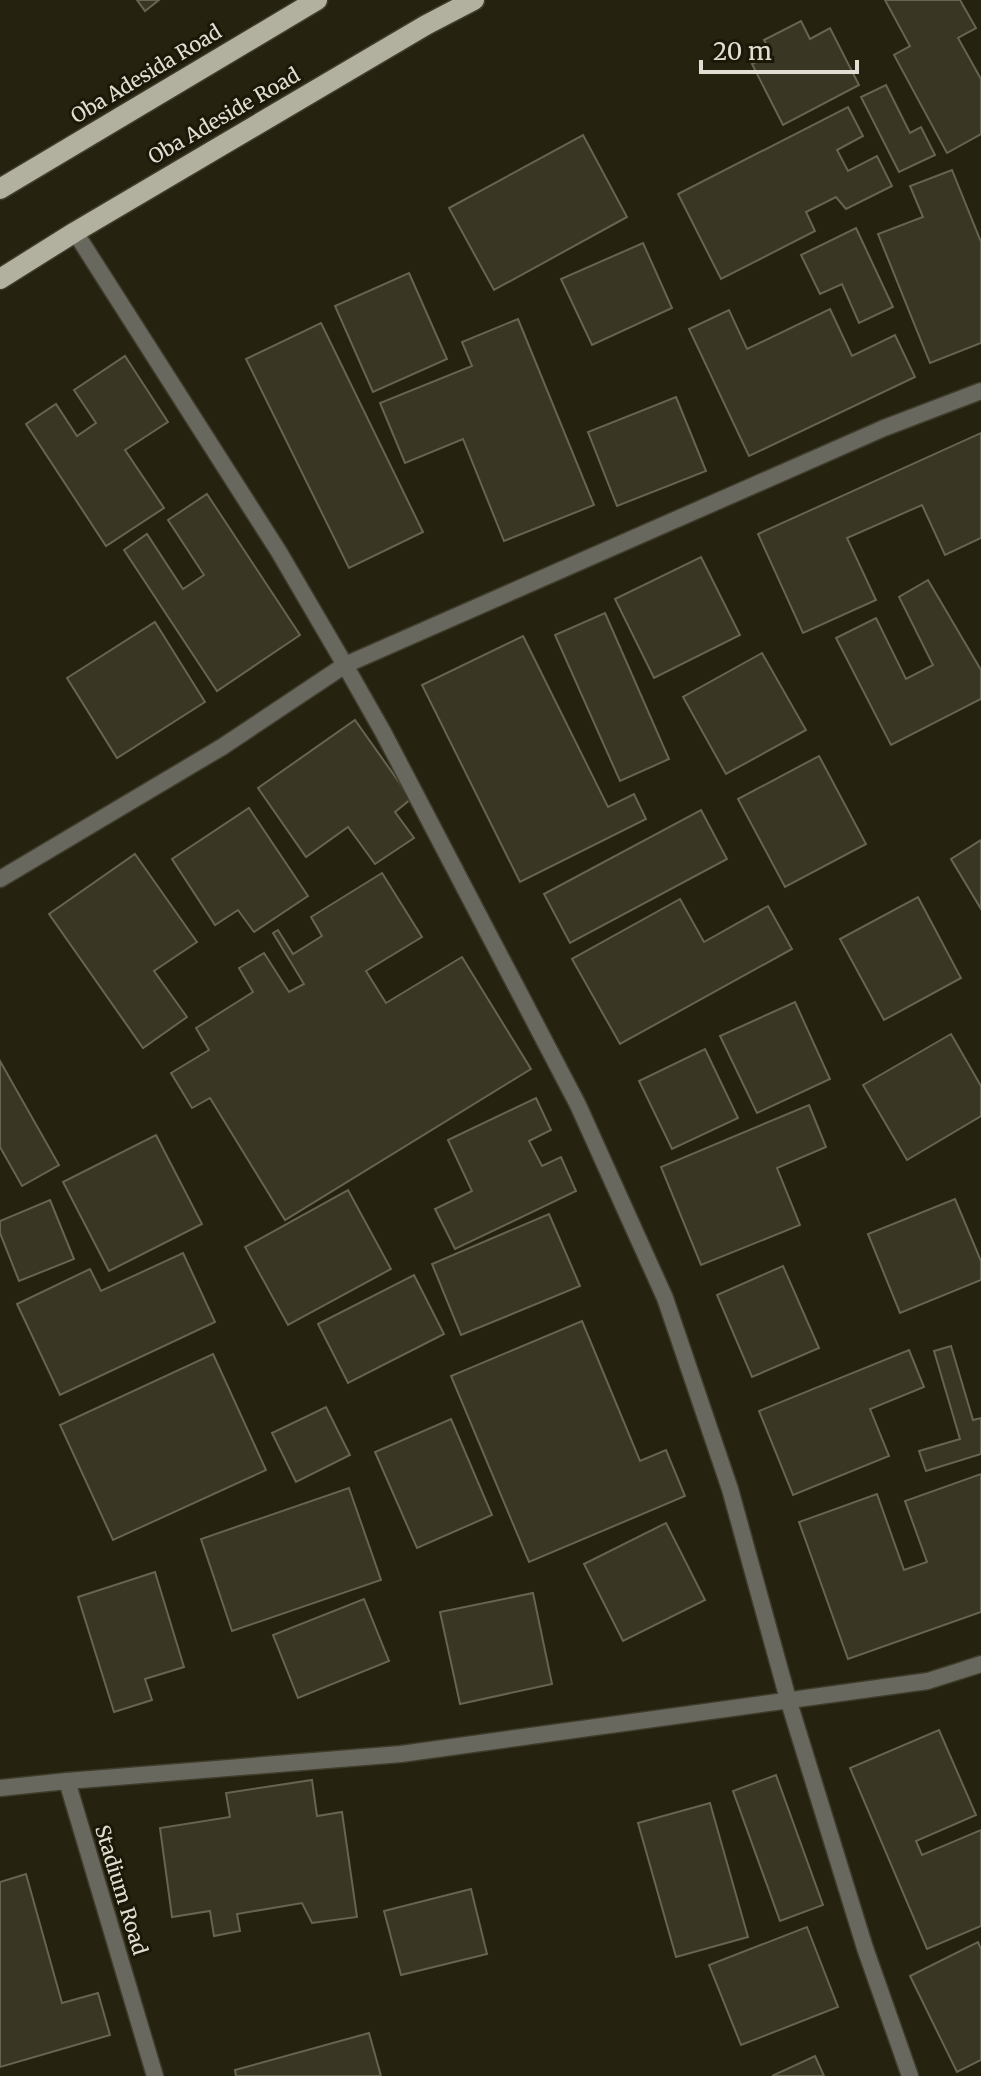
<svg xmlns="http://www.w3.org/2000/svg" width="981" height="2076" font-family="Merriweather,serif">
<rect width="100%" height="100%" fill="#252210"/>
<g fill="#393624" stroke="#676451" stroke-width="2">
<path d="M137 0H159L145 11Z"/>
<path d="M885 0H960L976 28 958 38 981 79V134L947 153 894 55 910 46Z"/>
<path d="M801 21 810 39 830 28 859 85 783 125 752 64 772 54 764 40Z"/>
<path d="M886 85 910 133 921 127 935 155 899 172 861 97Z"/>
<path d="M848 107 863 136 837 150 848 171 877 156 892 186 846 209 836 197 806 212 815 231 721 279 678 194Z"/>
<path d="M583 135 627 217 494 290 449 208Z"/>
<path d="M952 170 981 242V343L930 363 878 234 923 217 910 186Z"/>
<path d="M856 228 893 307 859 323 842 284 820 294 801 255Z"/>
<path d="M643 243 672 308 592 345 561 279Z"/>
<path d="M409 273 447 359 373 392 335 306Z"/>
<path d="M830 309 852 356 895 335 915 377 749 456 689 329 729 310 747 349Z"/>
<path d="M518 319 594 505 504 541 463 439 405 463 380 403 472 366 462 342Z"/>
<path d="M321 323 423 532 349 568 246 359Z"/>
<path d="M125 356 168 422 125 450 164 508 106 546 26 424 56 404 77 436 96 423 74 390Z"/>
<path d="M676 397 706 471 617 506 588 432Z"/>
<path d="M981 433V538L945 555 922 505 847 538 876 600 803 633 758 534Z"/>
<path d="M207 494 300 635 217 691 124 550 147 534 183 589 204 575 168 520Z"/>
<path d="M701 557 740 635 654 678 615 599Z"/>
<path d="M928 580 981 670V699L891 745 836 638 876 618 906 679 933 665 899 597Z"/>
<path d="M605 613 669 759 620 781 555 635Z"/>
<path d="M155 622 205 702 117 758 67 678Z"/>
<path d="M523 636 608 807 634 794 646 819 520 882 422 685Z"/>
<path d="M762 653 806 730 726 774 683 697Z"/>
<path d="M355 720 411 799 395 812 414 838 375 864 348 827 306 857 258 788Z"/>
<path d="M819 756 866 844 785 887 738 799Z"/>
<path d="M249 808 308 896 254 932 238 910 215 925 172 859Z"/>
<path d="M701 810 727 859 570 943 544 894Z"/>
<path d="M981 840V909L951 859Z"/>
<path d="M135 854 197 942 154 971 187 1017 143 1048 49 914Z"/>
<path d="M382 873 422 937 366 971 386 1003 462 957 531 1069 285 1220 210 1098 192 1108 171 1073 209 1050 196 1028 253 992 239 968 264 953 289 992 304 984 273 933 278 930 293 954 322 936 311 917Z"/>
<path d="M918 897 961 978 884 1020 840 939Z"/>
<path d="M680 899 704 942 768 906 792 949 620 1044 572 959Z"/>
<path d="M795 1002 830 1079 757 1113 720 1036Z"/>
<path d="M951 1034 981 1086V1116L907 1160 863 1085Z"/>
<path d="M705 1049 738 1118 672 1149 639 1081Z"/>
<path d="M0 1061 59 1165 22 1186 0 1147Z"/>
<path d="M536 1098 551 1130 529 1141 542 1166 561 1157 576 1191 455 1249 435 1209 472 1191 448 1140Z"/>
<path d="M809 1105 826 1147 777 1168 800 1225 701 1265 661 1167Z"/>
<path d="M156 1135 202 1224 109 1271 63 1182Z"/>
<path d="M348 1190 391 1269 288 1325 245 1247Z"/>
<path d="M955 1199 981 1261V1280L900 1313 868 1234Z"/>
<path d="M50 1200 74 1259 19 1281 0 1233V1221Z"/>
<path d="M549 1214 580 1286 461 1335 432 1264Z"/>
<path d="M183 1253 215 1322 60 1395 17 1304 90 1269 101 1291Z"/>
<path d="M783 1266 819 1348 752 1377 717 1295Z"/>
<path d="M414 1275 444 1334 348 1383 318 1324Z"/>
<path d="M582 1321 640 1461 666 1450 685 1496 529 1562 451 1376Z"/>
<path d="M951 1346 973 1420 981 1418V1454L926 1471 919 1451 960 1439 934 1351Z"/>
<path d="M909 1350 924 1387 870 1409 889 1456 793 1495 759 1411Z"/>
<path d="M213 1354 266 1470 113 1540 60 1425Z"/>
<path d="M326 1407 350 1455 296 1482 272 1433Z"/>
<path d="M451 1419 492 1515 417 1548 375 1452Z"/>
<path d="M981 1474V1612L848 1659 799 1522 877 1494 904 1570 927 1562 905 1501Z"/>
<path d="M349 1488 381 1580 232 1631 201 1539Z"/>
<path d="M666 1523 705 1600 623 1641 584 1564Z"/>
<path d="M155 1572 184 1667 145 1679 152 1700 114 1712 78 1597Z"/>
<path d="M533 1593 552 1684 460 1704 440 1612Z"/>
<path d="M364 1599 389 1661 298 1698 273 1635Z"/>
<path d="M939 1730 976 1815 916 1841 922 1855 981 1830V1926L927 1949 850 1768Z"/>
<path d="M776 1775 823 1905 780 1921 733 1791Z"/>
<path d="M312 1780 317 1816 342 1812 357 1917 312 1923 302 1903 237 1914 240 1931 214 1936 210 1911 172 1917 160 1828 230 1817 226 1793Z"/>
<path d="M710 1803 748 1937 676 1957 638 1823Z"/>
<path d="M26 1874 62 2003 98 1993 110 2035 0 2067V1882Z"/>
<path d="M471 1889 487 1954 401 1975 384 1911Z"/>
<path d="M807 1927 838 2007 741 2045 709 1965Z"/>
<path d="M978 1942 981 1949V2060L957 2072 910 1976Z"/>
<path d="M369 2033 381 2076H236L235 2070Z"/>
<path d="M815 2056 824 2076H772Z"/>
</g>
<g fill="none" stroke-linecap="round" stroke-linejoin="round">
<g stroke="#3f3c2b" stroke-width="19">
<g id="street">
<path d="M75 232 279 552 345 665 383 732 578 1105 665 1298 730 1489 788 1699 865 1948 910 2076"/>
<path d="M0 879 222 747 345 665 884 428 981 391"/>
<path d="M67 1781 401 1754 928 1681 981 1664"/>
<path d="M0 1788 67 1781 155 2076"/>
</g>
</g>
<g stroke="#3f3c2b" stroke-width="23">
<g id="primary">
<path d="M0 189 317 0"/>
<path d="M0 279 75 232 426 25 474 0"/>
</g>
</g>
<use href="#street" stroke="#69685f" stroke-width="16"/>
<use href="#primary" stroke="#b2b09e" stroke-width="20"/>
</g>
<g text-anchor="middle" stroke-width="6" stroke-linejoin="round" paint-order="stroke">
<g font-size="20" fill="#e1dfd4" stroke="#1b1807">
<text transform="translate(146 74) rotate(-31)" y="7">Oba Adesida Road</text>
<text transform="translate(224 116) rotate(-30)" y="7">Oba Adeside Road</text>
<text transform="translate(121 1890) rotate(73)" y="7">Stadium Road</text>
</g>
</g>
<path d="M701 60v12h156v-12" fill="none" stroke="#e1dfd4" stroke-width="4"/>
<text x="713" y="60" font-size="24" fill="#e1dfd4" stroke="#1b1807" stroke-width="6" paint-order="stroke">20 m</text>
</svg>
